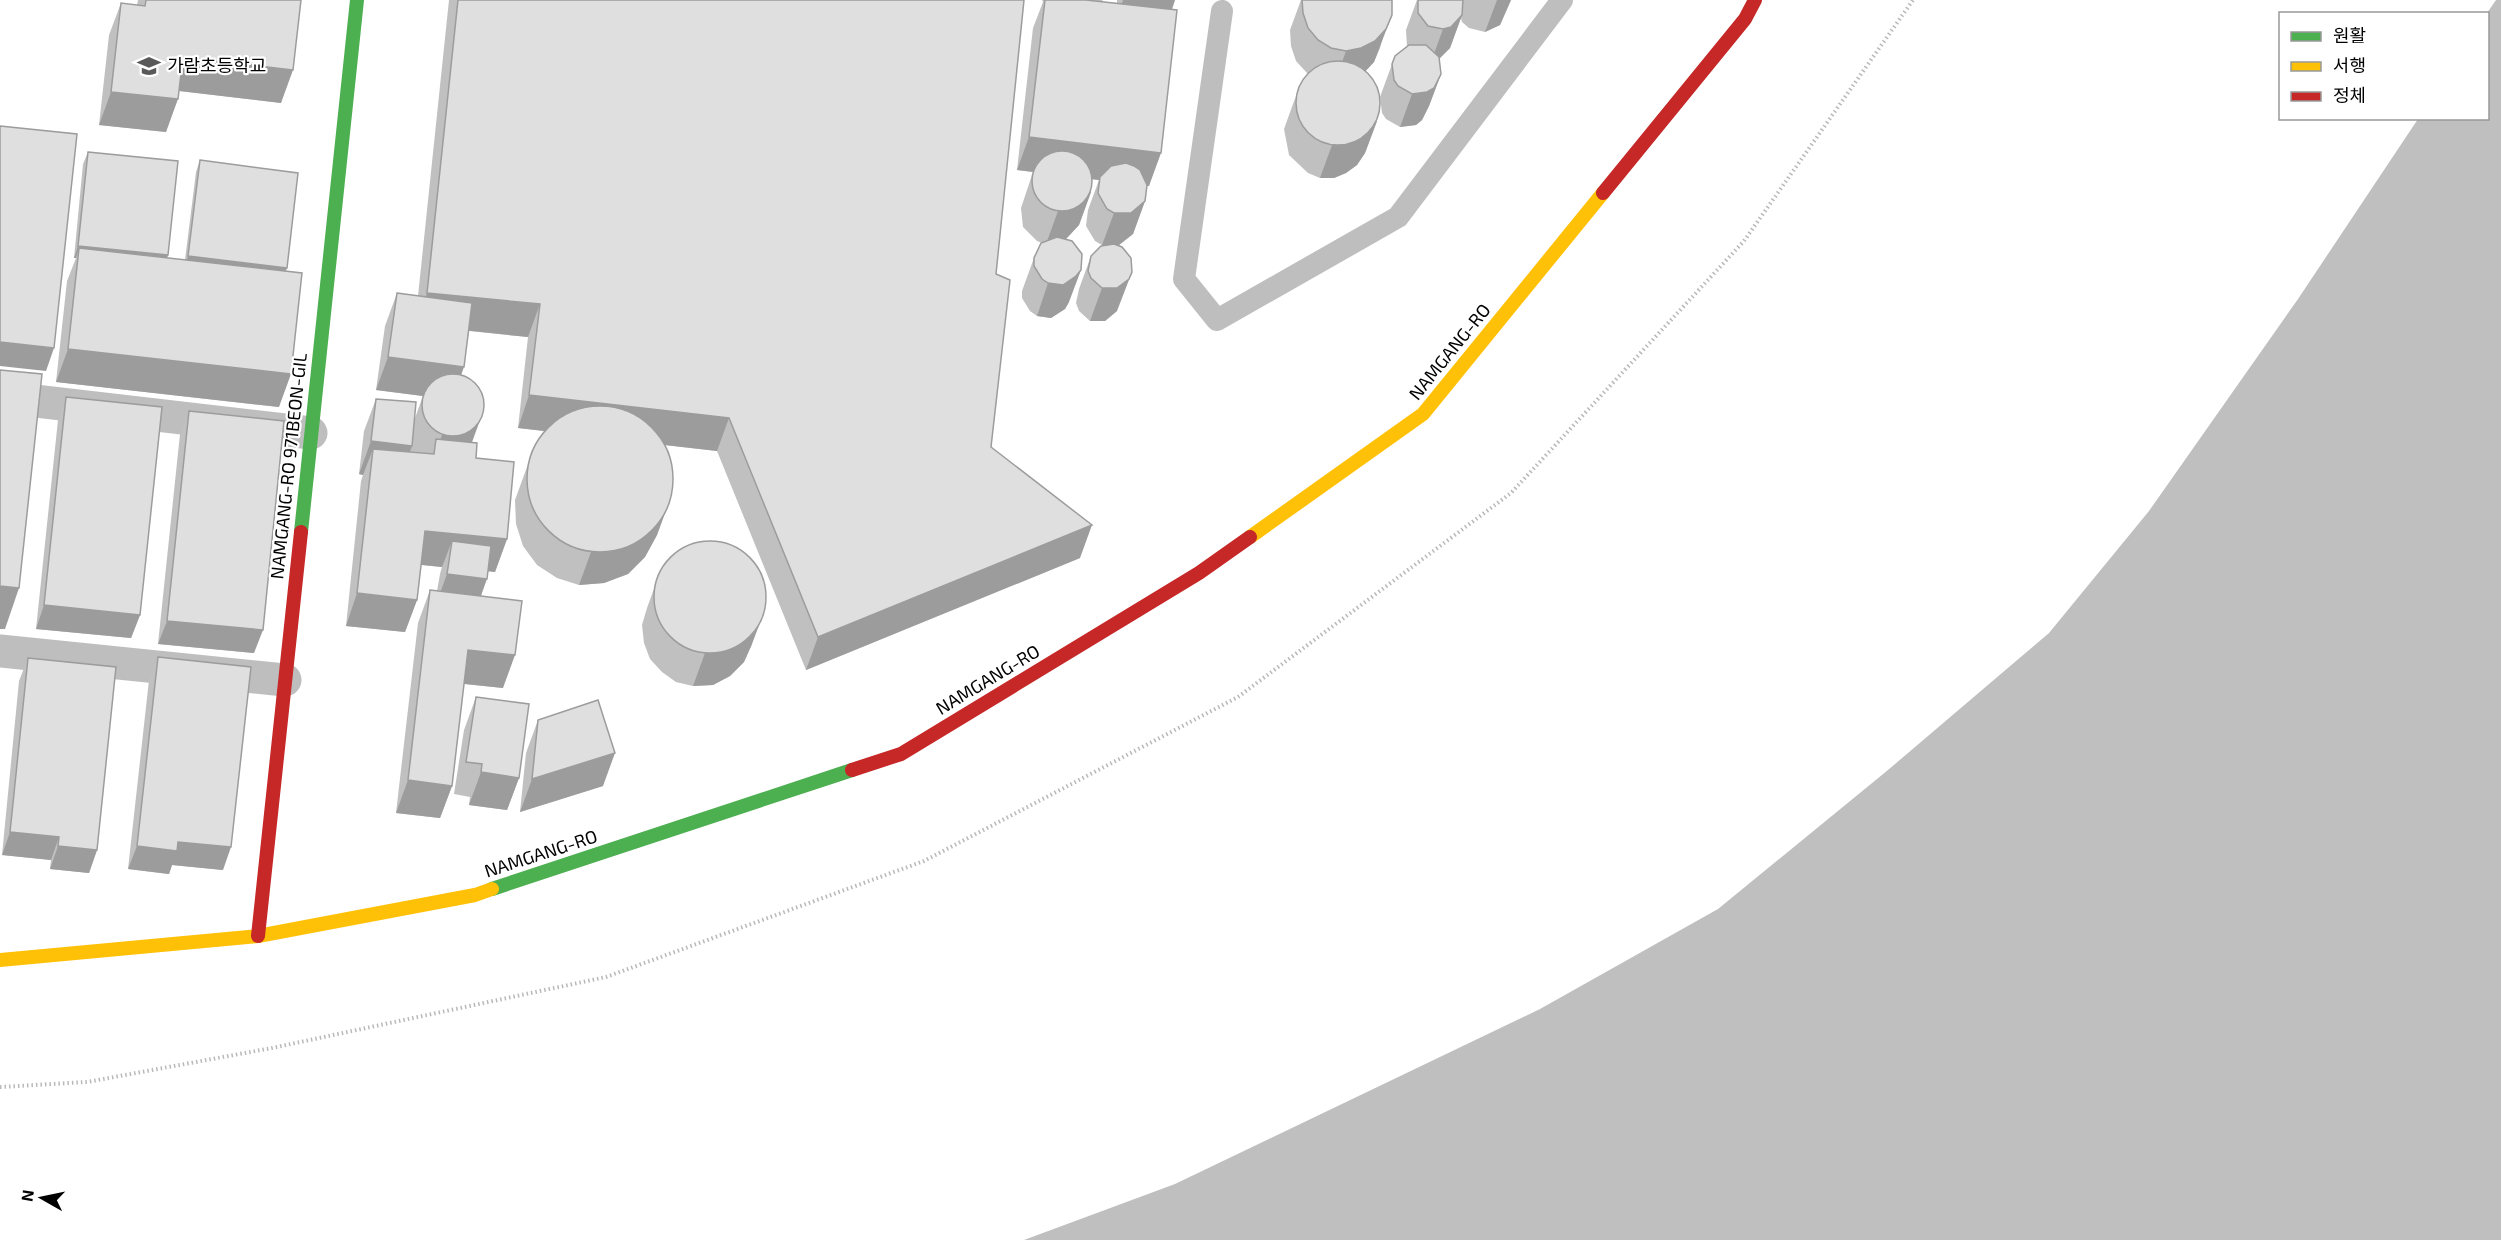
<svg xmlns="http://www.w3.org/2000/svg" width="2501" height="1240" font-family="'Exo 2','Noto Sans KR',sans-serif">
<rect width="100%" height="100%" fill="#fff"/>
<path fill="#bfbfbf" d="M2496 0H2501V1240H1024L1175 1184 1540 1009 1718 909 1888 770 2049 633 2149 511 2298 299 2418 119 2488 118 2487 13Z"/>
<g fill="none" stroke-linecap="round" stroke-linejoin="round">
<path stroke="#b9b9b9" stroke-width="4" stroke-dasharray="1.5 3" stroke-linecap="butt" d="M0 1087 87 1082 272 1048 606 977 924 861 1238 697 1511 493 1744 241 1913 0"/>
<path stroke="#bebebe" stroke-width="22" d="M1222 11 1184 279 1217 320 1398 217 1562 0"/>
<g stroke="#bebebe" stroke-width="33">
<path d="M0 397 311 433"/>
<path d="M0 651 285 680"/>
</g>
<g stroke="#4caf50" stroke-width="14">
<path d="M301 532 357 0"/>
<path d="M492 889 852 770"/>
</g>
<g stroke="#ffc107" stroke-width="14">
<path d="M1250 537 1423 414 1603 193"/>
<path d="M0 960 258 936 475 895 492 889"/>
</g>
<g stroke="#c62828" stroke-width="14">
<path d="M1603 193 1745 19 1755 0"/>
<path d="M852 770 901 754 1199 573 1250 537"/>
<path d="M258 936 301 532"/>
</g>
</g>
<g fill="#c0c0c0">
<path d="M138 0H301L281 103 179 91 166 132 99 125 109 35 121 3 137 5Z"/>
<path d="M449 0H1024L996 274 991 447 1080 558 806 670 717 451 664 445 669 502 657 535 645 557 628 574 604 583 579 585 557 578 537 565 523 546 516 524 515 500 535 445 545 431 518 428 528 337 469 331 461 376 472 443 476 458 507 539 495 572 488 571 481 596 503 688 464 684 452 786 440 818 396 813 418 623 430 590 437 591 440 574 442 567 421 565 417 600 405 632 346 626 361 481 363 475 359 474 364 431 376 399 415 418 423 396 376 390 385 326 397 293 418 296Z"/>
<path d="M1042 0H1103L1101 2 1117 3V0H1175L1172 10 1149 186H1147L1145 201 1133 234 1119 245H1117V311L1105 321H1090L1079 311 1076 303 1079 289 1091 256 1108 245H1102L1095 241 1086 226 1088 210 1099 180 1091 179V192L1079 225 1066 239 1069 302 1065 309 1051 318 1037 316 1030 311 1022 298V291L1034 258 1042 243 1037 241 1023 227 1021 208 1033 172 1017 170 1033 28 1043 2Z"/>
<path d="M1301 0H1392L1380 48 1374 62 1365 71 1377 121 1365 153 1357 165 1346 173 1334 178H1320L1308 173 1289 155 1284 129 1301 82 1308 74 1296 61 1291 46 1290 30Z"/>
<path d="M1417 0H1511L1500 25 1485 32 1469 28 1462 22 1461 18 1450 48 1439 59 1441 74 1429 106 1422 120 1416 125 1400 127 1386 119 1382 113 1380 97 1395 56 1407 47 1406 30Z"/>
<path d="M88 152 168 255 167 258 185 260 196 172 200 160 286 271 279 407 56 382 67 281 76 258H74L83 164Z"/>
<path d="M66 397 140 615 131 638 36 629 58 420Z"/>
<path d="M189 411 254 653 158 644 180 434Z"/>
<path d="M659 575 752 644 744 662 730 676 713 685 693 686 676 682 662 672 650 659 644 643 642 625 647 608Z"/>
<path d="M158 657 223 870 172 865 169 874 128 869 149 680Z"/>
<path d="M28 658 97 850 89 873 50 869 51 860 2 855 19 681Z"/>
<path d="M476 697 519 778 507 810 469 805 470 797 454 794 464 730Z"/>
<path d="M538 720 603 786 520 812 526 753Z"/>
</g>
<g fill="#9c9c9c">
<path d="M1123 0H1175L1163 33 1114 27Z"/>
<path d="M1497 0H1511L1500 25 1485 32Z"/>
<path d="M1392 15 1374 62 1363 74 1334 84 1346 51Z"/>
<path d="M1462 15 1450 48 1439 59 1431 62 1443 29Z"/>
<path d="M183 57 293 70 281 103 171 90Z"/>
<path d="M1441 74 1429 106 1422 120 1416 125 1400 127 1412 94Z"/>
<path d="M111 92 178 99 166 132 99 125Z"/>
<path d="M1377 121 1365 153 1357 165 1346 173 1334 178H1320L1332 145Z"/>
<path d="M1029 137 1161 153 1149 186 1100 180V177L1099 180 1017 170Z"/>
<path d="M1091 192 1079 225 1065 240 1046 244 1058 211Z"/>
<path d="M1145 201 1133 234 1119 245H1102L1114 213Z"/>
<path d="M78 246 168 255 164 267 79 248 76 258H74Z"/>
<path d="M188 256 287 268 282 280 184 268Z"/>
<path d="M1081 270 1069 302 1065 309 1051 318 1037 316 1048 283Z"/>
<path d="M1132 272 1117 311 1105 321H1090L1102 288Z"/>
<path d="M427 293 540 304 528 337 415 325Z"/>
<path d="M0 342 54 348 46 371 0 366Z"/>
<path d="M68 349 291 374 279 407 56 382Z"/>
<path d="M388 357 464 367 452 400 424 394 423 396 376 390Z"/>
<path d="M529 395 729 418 717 451 518 428Z"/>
<path d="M483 412 471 445 430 468 442 435Z"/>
<path d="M371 441 412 446 400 479 373 449 363 475 359 474Z"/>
<path d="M669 502 657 535 645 557 628 574 604 583 579 585 591 552Z"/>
<path d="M1092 525 1080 558 806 670 818 637Z"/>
<path d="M425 531 507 539 495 572 448 567 452 541 442 567 413 564Z"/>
<path d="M447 574 487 579 475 612 435 607Z"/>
<path d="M0 586 19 588 5 629H0Z"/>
<path d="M357 593 417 600 405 632 346 626Z"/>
<path d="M44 605 140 615 131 638 36 629Z"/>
<path d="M764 612 752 644 744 662 730 676 713 685 693 686 705 653Z"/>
<path d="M167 621 263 630 254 653 158 644Z"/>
<path d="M468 650 515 655 503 688 456 683Z"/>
<path d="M615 753 603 786 520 812 532 779Z"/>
<path d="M481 772 519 778 507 810 469 805Z"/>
<path d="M408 780 452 786 440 818 396 813Z"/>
<path d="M10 832 59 837 51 860 2 855Z"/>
<path d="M178 842 231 847 223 870 172 865 169 874 128 869 137 846Z"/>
<path d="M58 846 97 850 89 873 50 869Z"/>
</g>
<g fill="#dfdfdf" stroke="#9c9c9c" stroke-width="1.5">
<path d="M146 0H301L293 70 183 57 178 99 111 92 121 3 145 6Z"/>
<path d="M458 0H1024L996 274 1010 280 991 447 1092 525 818 637 729 418 529 395 540 304 427 293Z"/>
<path d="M1045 0H1086L1177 10 1161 153 1029 137Z"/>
<path d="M1302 0H1392V15L1386 29 1375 41 1361 48 1346 51 1331 48 1318 40 1308 28 1303 13Z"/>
<path d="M1418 0H1463L1462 15 1451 27 1443 29 1428 26 1418 13Z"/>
<path d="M1409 45H1426L1439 57 1441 74 1434 88 1427 92 1412 94 1398 86 1394 80 1392 64 1395 56Z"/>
<circle cx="1338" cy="103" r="42"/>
<path d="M0 126 77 134 54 348 0 342Z"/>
<circle cx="1062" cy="181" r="30"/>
<path d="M88 152 178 161 168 255 78 246Z"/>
<path d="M200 160 298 173 287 268 188 256Z"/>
<path d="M1126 163 1134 166 1140 170 1147 185 1145 201 1131 213H1114L1107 209 1098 193 1100 177 1111 166Z"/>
<path d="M1057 237 1072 241 1082 254 1081 270 1076 276 1063 285 1048 283 1042 279 1034 266V258L1041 243Z"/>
<path d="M1114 244 1122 247 1131 258 1132 272 1129 279 1117 288H1102L1091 278 1088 271 1091 256 1101 246Z"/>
<path d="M79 248 302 273 291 374 68 349Z"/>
<path d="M397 293 472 303 464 367 388 357Z"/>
<path d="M0 370 42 374 19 588 0 586Z"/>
<circle cx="453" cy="405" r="31"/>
<path d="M66 397 162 407 140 615 44 605Z"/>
<path d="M376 399 416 402 412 446 371 441Z"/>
<circle cx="600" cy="479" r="73"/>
<path d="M189 411 284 421 263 630 167 621Z"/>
<path d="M436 439 477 443 476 458 514 462 507 539 425 531 417 600 357 593 373 449 434 454Z"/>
<path d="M452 541 491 546 487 579 447 574Z"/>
<circle cx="710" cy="597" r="56"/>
<path d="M430 590 522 601 515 655 468 650 452 786 408 780Z"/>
<path d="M158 657 251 667 231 847 178 842 177 851 137 846Z"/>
<path d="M28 658 116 667 97 850 58 846 59 837 10 832Z"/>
<path d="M476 697 529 704 519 778 481 772 482 764 466 762Z"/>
<path d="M598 700 615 753 532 779 538 720Z"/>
</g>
<defs>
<g id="school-bare" transform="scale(1.8)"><path d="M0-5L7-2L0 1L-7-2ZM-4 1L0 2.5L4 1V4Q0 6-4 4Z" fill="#595959" stroke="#fff" stroke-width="2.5" paint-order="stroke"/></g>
</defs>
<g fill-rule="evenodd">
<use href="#school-bare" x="149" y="66"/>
</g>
<g text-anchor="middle" stroke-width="4.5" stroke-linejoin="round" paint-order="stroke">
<g font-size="18" fill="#000" stroke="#fff" text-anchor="start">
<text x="167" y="72">가람초등학교</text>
</g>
<g font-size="18" fill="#000" stroke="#fff">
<text transform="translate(1450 352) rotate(-51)" y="6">NAMGANG-RO</text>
<text transform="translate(289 466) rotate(-84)" y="6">NAMGANG-RO 971BEON-GIL</text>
<text transform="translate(988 680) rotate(-31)" y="6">NAMGANG-RO</text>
<text transform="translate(541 854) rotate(-18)" y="6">NAMGANG-RO</text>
</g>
</g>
<rect x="2279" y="12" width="210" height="108" fill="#ffffff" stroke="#999999" stroke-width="1.5"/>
<rect x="2291" y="32" width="30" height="9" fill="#4caf50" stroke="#999999" stroke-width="1.5"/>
<text x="2333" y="42" font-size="18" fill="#000000">원활</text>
<rect x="2291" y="62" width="30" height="9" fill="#ffc107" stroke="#999999" stroke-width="1.5"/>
<text x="2333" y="72" font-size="18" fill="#000000">서행</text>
<rect x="2291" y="92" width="30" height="9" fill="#c62828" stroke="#999999" stroke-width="1.5"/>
<text x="2333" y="102" font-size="18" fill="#000000">정체</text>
<g transform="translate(42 1198) rotate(279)" stroke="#ffffff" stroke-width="4.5" paint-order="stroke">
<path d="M0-4.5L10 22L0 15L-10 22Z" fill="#000000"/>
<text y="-9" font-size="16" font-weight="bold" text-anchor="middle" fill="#000000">N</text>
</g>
</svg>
